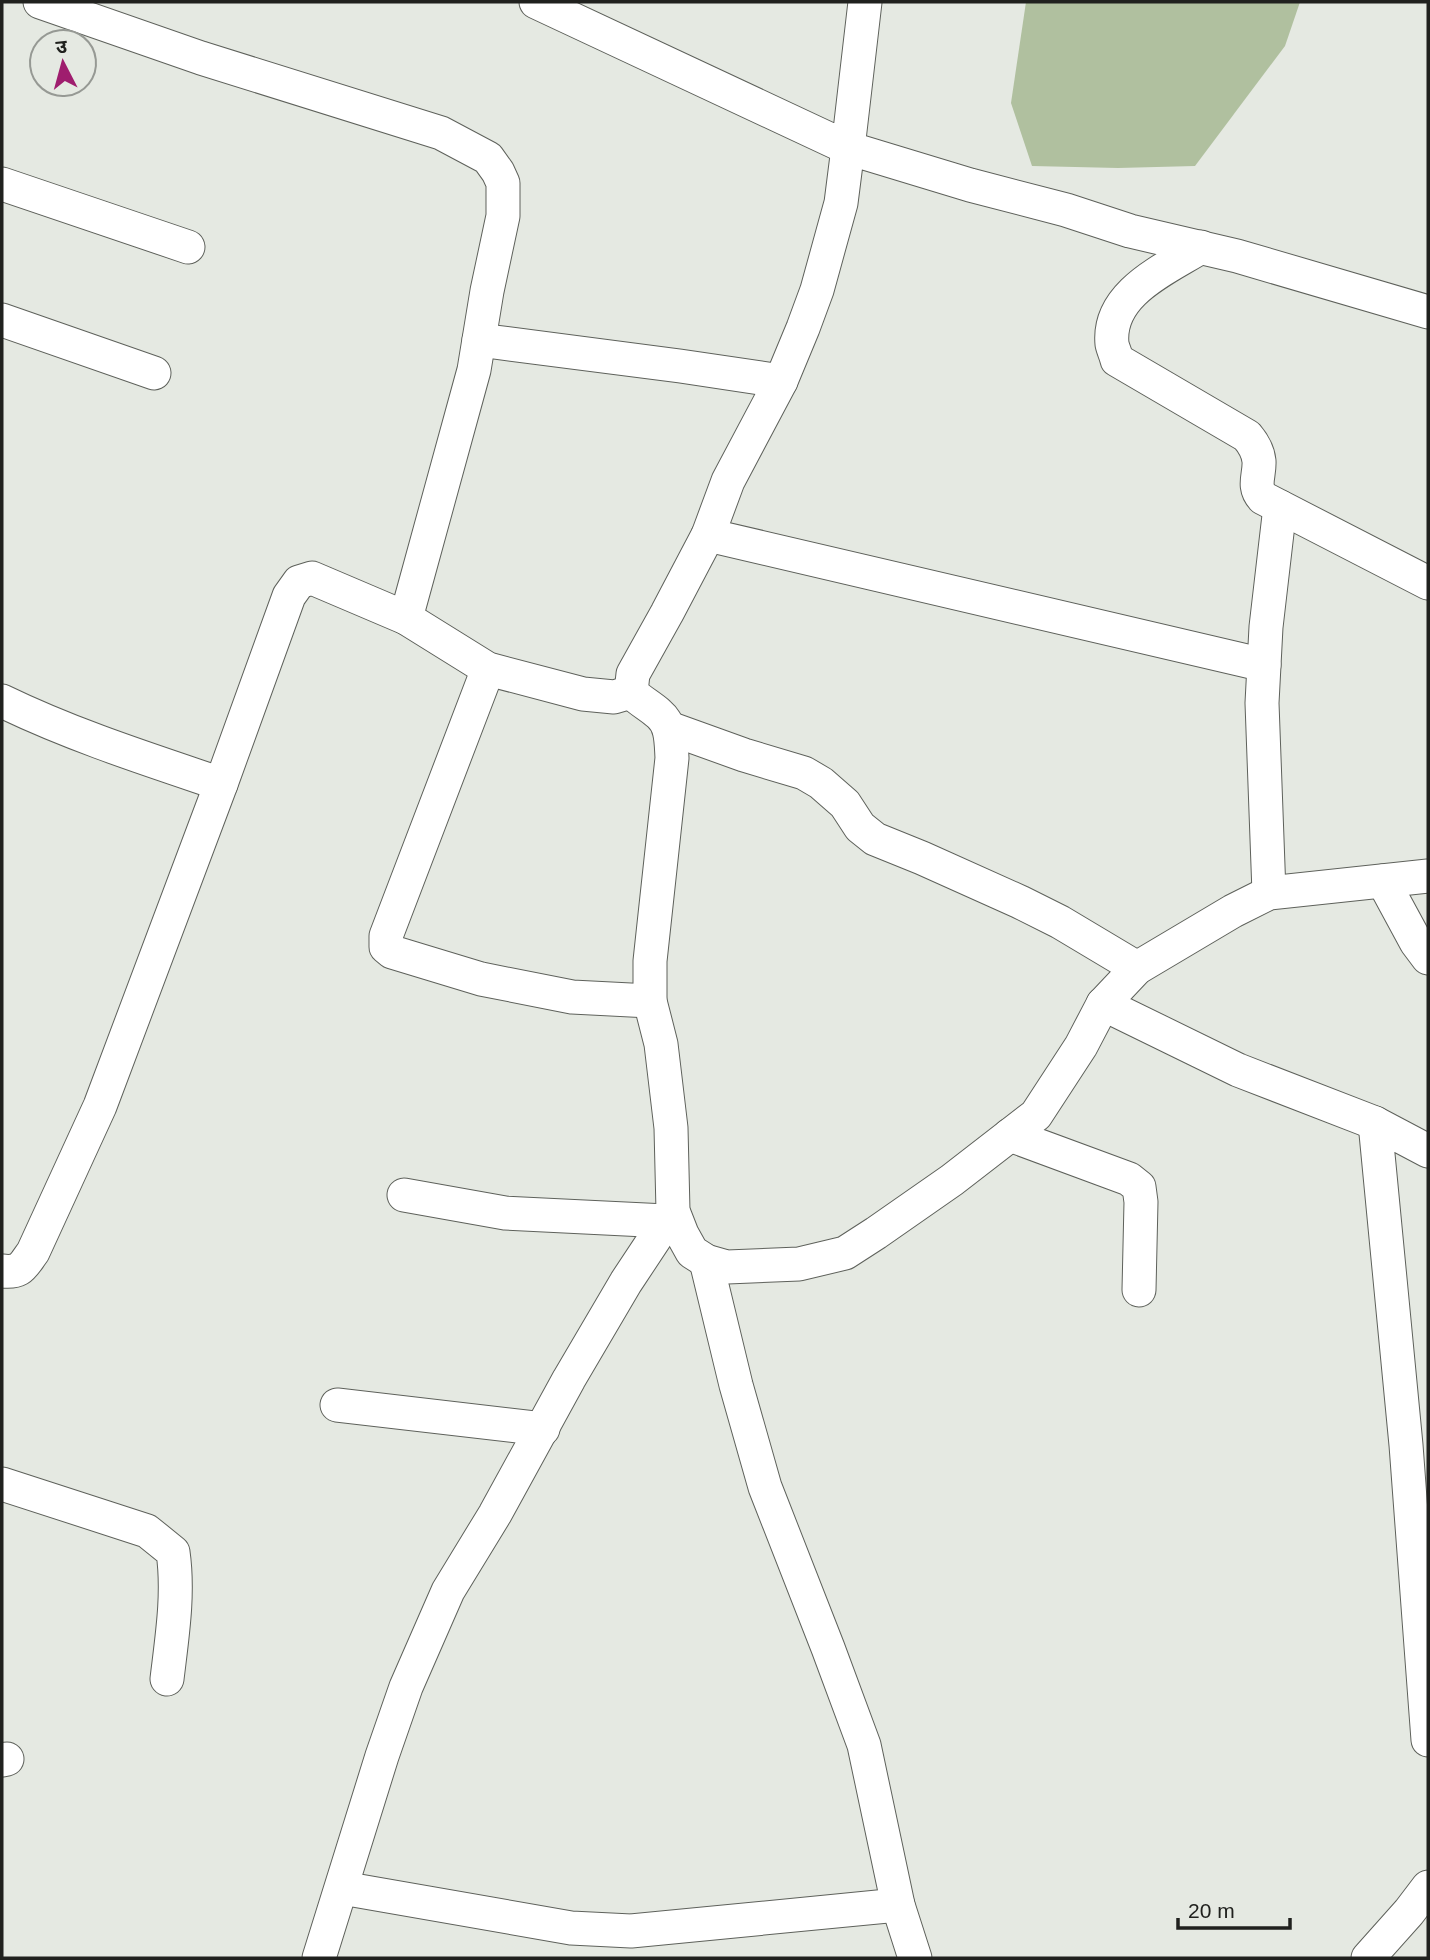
<svg xmlns="http://www.w3.org/2000/svg" width="1430" height="1960" font-family="Arial,'Noto Sans Devanagari',sans-serif">
<rect width="100%" height="100%" fill="#e5e9e2"/>
<path fill="#b0c09f" d="M1026 2H1300L1285 46 1195 166 1118 168 1032 166 1011 103Z"/>
<g fill="none" stroke-linecap="round" stroke-linejoin="round">
<g stroke="#5e615b" stroke-width="35">
<g id="minor">
<path d="M40 2 201 58 441 133 488 158 498 172 503 183V216L487 291 474 370 406 618"/>
<path d="M536 2 848 148 865 2"/>
<path d="M2 184 188 247"/>
<path d="M1201 247C1166 269 1107 293 1112 344 1113 349 1116 355 1117 360L1247 436C1253 443 1258 451 1259 461 1260 475 1252 486 1263 498L1428 583"/>
<path d="M2 320 154 373"/>
<path d="M479 340 680 366 781 381"/>
<path d="M708 535 1264 665"/>
<path d="M488 669 386 936V947L392 952 481 979 572 997 650 1001"/>
<path d="M2 701C72 735 147 759 221 784"/>
<path d="M669 728 744 755 804 773 821 783 845 804 860 827 875 839 922 858 1020 902 1060 922 1137 968"/>
<path d="M1383 881 1416 942 1428 958"/>
<path d="M1269 893 1262 703 1266 627 1280 507"/>
<path d="M1103 1004 1081 1046 1036 1115 952 1180 876 1233 845 1253 799 1264 727 1267 706 1261 692 1252 682 1234 673 1211 671 1128 661 1044 650 1001V961L672 758C671 742 672 725 659 714 650 706 640 701 631 692L633 674 667 613 708 535 728 481 781 381 803 328 817 290 841 203 848 148 970 185 1066 210 1130 231 1237 256 1428 312"/>
<path d="M1375 1123 1238 1070 1103 1004 1137 968 1233 911 1269 893 1428 876"/>
<path d="M1010 1135 1129 1179 1139 1187 1141 1202 1139 1290"/>
<path d="M1428 1151 1375 1123 1406 1445 1428 1740"/>
<path d="M404 1195 505 1213 666 1221"/>
<path d="M706 1261 736 1385 765 1487 828 1648 864 1745 898 1905 915 1958"/>
<path d="M2 1271C21 1273 22 1267 33 1252L100 1106 221 784 289 596 299 582 312 578 406 618 488 669 583 694 614 697 631 692"/>
<path d="M337 1405 543 1429"/>
<path d="M2 1484 147 1531 173 1552C179 1594 172 1637 167 1679"/>
<path d="M2 1760 7 1759"/>
<path d="M342 1888 571 1928 631 1931 898 1905"/>
<path d="M319 1958 382 1756 406 1687 448 1591 495 1514 569 1379 626 1282 673 1211"/>
<path d="M1368 1958 1409 1912 1428 1887"/>
</g>
</g>
<use href="#minor" stroke="#fff" stroke-width="33"/>
</g>
<rect width="1430" height="1960" fill="none" stroke="#20211e" stroke-width="7"/>
<g transform="translate(63 63) rotate(354)"><circle r="33" fill="#e5e9e2" stroke="#969994" stroke-width="2"/>
<path d="M0-5L12 26L0 18L-12 26Z" fill="#9f1d6e"/>
<text y="-10" font-size="19" font-weight="bold" text-anchor="middle" fill="#20211e">उ</text>
</g>
<path d="M1178 1918v10h112v-10" fill="none" stroke="#20211e" stroke-width="3.5"/>
<text x="1188" y="1918" font-size="21" fill="#20211e" stroke="#e5e9e2" stroke-width="5" paint-order="stroke">20 m</text>
</svg>
